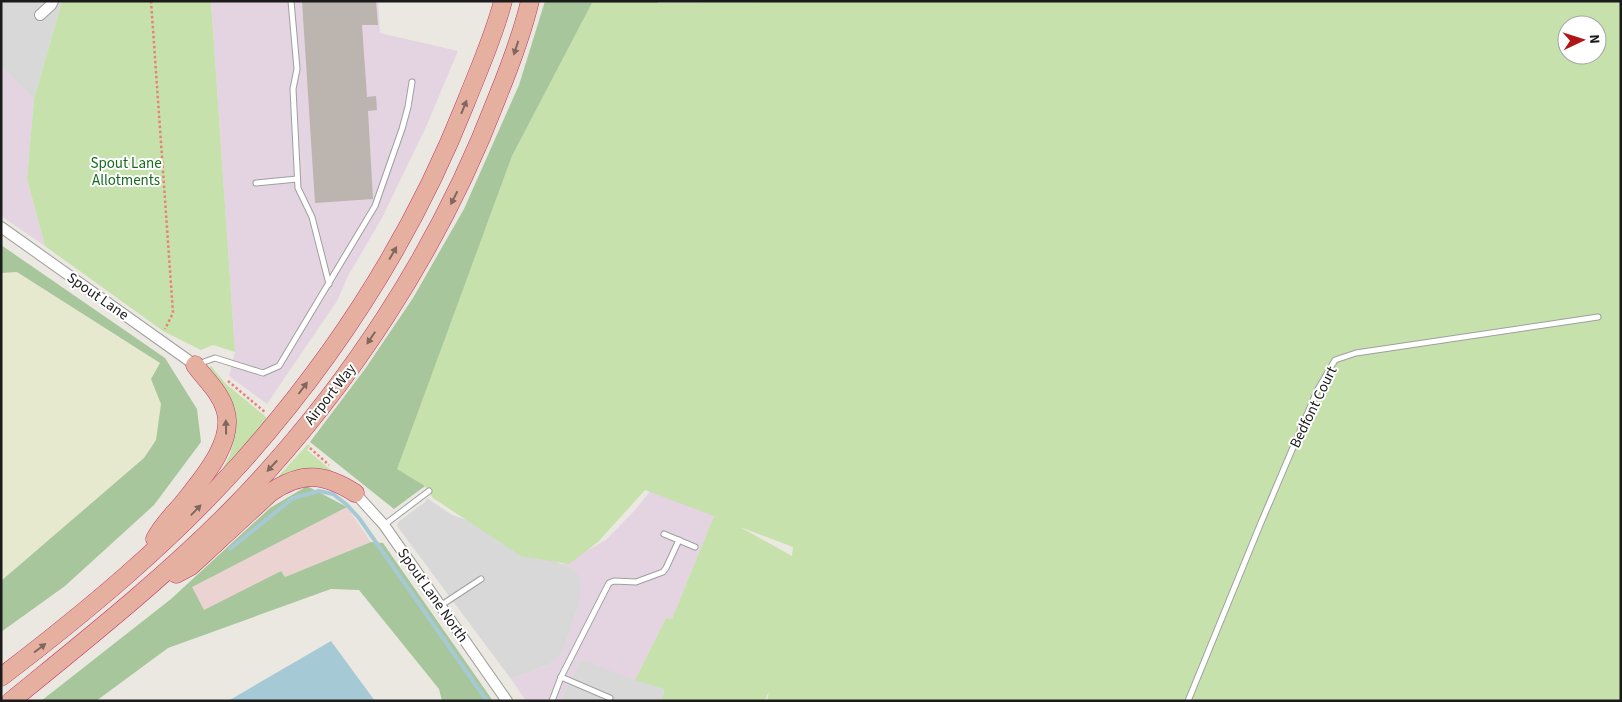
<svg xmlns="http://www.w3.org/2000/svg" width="1622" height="702" font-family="'Source Sans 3',sans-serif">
<rect width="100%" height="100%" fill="#ebe8e1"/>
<g fill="#d9d8d8">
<path d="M1 1H62L34 99 1 67Z"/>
<path d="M427 498 452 515 488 527 544 557 572 568 580 576V601L563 652 549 665 511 679 397 526 398 522 425 502Z"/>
<path d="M581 659 664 689 662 701H560Z"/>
</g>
<path fill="#ebd3d2" d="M347 507 371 542 285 577 281 571 204 611 191 587Z"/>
<g fill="#e4d4e1">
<path d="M211 1H378L380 33 458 51 426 127 382 218 348 276 337 301 267 404 229 376 235 352Z"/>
<path d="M1 67 34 99 27 179 45 246 1 216Z"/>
<path d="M651 490 715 514 672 619 666 618 635 680 581 659 560 701H526L511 679 549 665 563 652 580 601V577L572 568 562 564 606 540 635 510Z"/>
</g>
<path fill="#e7e9ce" d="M17 272 160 364 151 379 161 404 156 440 144 458 1 581V273Z"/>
<g fill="#c6e1ac" fill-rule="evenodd">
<path d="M62 1H211L235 352 213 345 201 350 163 331 45 246 27 179 34 99Z"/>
<path d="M904 1H1621V701H767L769 691 765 701H662L664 689 635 680 666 618 672 619 714 516 645 490 598 542 569 564 521 556 433 498 425 486 396 469 512 156 592 3ZM1567 25H1597V55H1567ZM740 527 793 547 792 555V556Z"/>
<path d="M211 366 226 384 266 417 267 421 226 469 223 468 230 455 234 437 207 369Z"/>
<path d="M308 444 310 446 307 450 344 481 325 476 264 492Z"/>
</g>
<g fill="#a7c69b">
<path d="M545 1H658L657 3H592L512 156 397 469 425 486 394 509 310 442 365 369 413 298 464 209 519 85Z"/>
<path d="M1 245 165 358 197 409 201 442 154 505 65 586 1 632V581L144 458 156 440 161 404 151 379 160 363 17 272 1 273Z"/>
<path d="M307 486 347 507 192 587 204 610 281 571 285 577 371 542 383 543 493 701H442L439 689 359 590 331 589 168 648 96 701H41L171 599 270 508Z"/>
</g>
<path fill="#a6cad5" d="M331 641 375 701H228Z"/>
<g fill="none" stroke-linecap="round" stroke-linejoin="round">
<path stroke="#a6cad5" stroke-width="4" d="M230 549 293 498 319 491 333 494 346 504 359 518 487 701"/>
</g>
<path fill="#bbb4af" d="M302 1H376L378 25H362L367 97 376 96 377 110 368 111 373 199 315 203Z"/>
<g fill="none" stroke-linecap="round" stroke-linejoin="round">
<g stroke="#9f9f9f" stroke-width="7">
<g id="service">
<path d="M291 1 297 69 293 89 298 188 312 217 329 284"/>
<path d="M256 183 297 179"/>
<path d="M198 364 215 358 263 373 279 366 375 206 402 129 408 107 412 82"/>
<path d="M384 525 429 491"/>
<path d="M664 534 695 547"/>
<path d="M440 606 481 579"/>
<path d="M561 677 609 583 614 581 636 582 663 572 666 568 679 540"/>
<path d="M552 701 561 677 610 698"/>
<path d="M1188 701 1260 525 1317 391 1335 360 1356 353 1598 317"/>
</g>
</g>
<g stroke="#9f9f9f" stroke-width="12">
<g id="minor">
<path d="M40 15 51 5 53 1"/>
<path d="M1 227 195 365"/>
<path d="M355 493 384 525 507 701"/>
</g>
</g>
<g stroke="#c13666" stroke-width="19">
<g id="trunk">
<path d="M155 539C162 525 173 515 183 503 202 479 236 441 225 409 220 392 205 379 195 365"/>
<path d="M176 574 191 566 270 493C301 471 324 473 355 493"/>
<path d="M1 677C85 613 168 544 239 465 335 358 413 236 466 102 479 69 494 36 503 1"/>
<path d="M11 701C87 639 164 578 233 508 347 391 439 250 497 98 510 66 522 34 530 1"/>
</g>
</g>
<g stroke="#e98175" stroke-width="2.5" stroke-dasharray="2.5 2.5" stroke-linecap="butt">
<path d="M151 1 173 313 165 329"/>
<path d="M228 381 266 413"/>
<path d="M310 448 329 465"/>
</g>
<use href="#service" stroke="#fff" stroke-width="5"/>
<use href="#minor" stroke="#fff" stroke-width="10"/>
<use href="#trunk" stroke="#e6b0a0" stroke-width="18"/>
</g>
<defs><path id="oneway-solid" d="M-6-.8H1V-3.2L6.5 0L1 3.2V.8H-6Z" transform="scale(1.25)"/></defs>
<g fill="#80665e">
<use href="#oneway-solid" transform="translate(516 48) rotate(108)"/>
<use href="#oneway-solid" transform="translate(464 107) rotate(-68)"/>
<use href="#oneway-solid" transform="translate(454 198) rotate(117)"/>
<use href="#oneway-solid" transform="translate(393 253) rotate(-60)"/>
<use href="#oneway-solid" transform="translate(371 338) rotate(124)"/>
<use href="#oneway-solid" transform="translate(303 388) rotate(-53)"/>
<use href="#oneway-solid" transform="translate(226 427) rotate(-91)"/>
<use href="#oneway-solid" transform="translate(272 466) rotate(133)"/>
<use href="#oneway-solid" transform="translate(196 510) rotate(-46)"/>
<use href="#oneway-solid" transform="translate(40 648) rotate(-37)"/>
</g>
<g text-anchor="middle" stroke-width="4" stroke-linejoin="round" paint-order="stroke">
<g font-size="15" fill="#176b1e" stroke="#fff">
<text x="126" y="168">Spout Lane<tspan x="126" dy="17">Allotments</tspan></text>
</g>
<g font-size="15" fill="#1b1b1b" stroke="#fff">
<text transform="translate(98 296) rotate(35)" y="5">Spout Lane</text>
<text transform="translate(330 394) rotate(-52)" y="5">Airport Way</text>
<text transform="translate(1313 407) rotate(-64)" y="5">Bedfont Court</text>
<text transform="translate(433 595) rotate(55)" y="5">Spout Lane North</text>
</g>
</g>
<rect width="1622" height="702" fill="none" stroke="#1b1b1b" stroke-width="5"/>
<g transform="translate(1582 40) rotate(86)"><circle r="24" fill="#ffffff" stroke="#a4a4a4"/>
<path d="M0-4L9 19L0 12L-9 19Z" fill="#b01616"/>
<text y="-8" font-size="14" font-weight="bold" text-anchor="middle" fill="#1b1b1b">N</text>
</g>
</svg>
